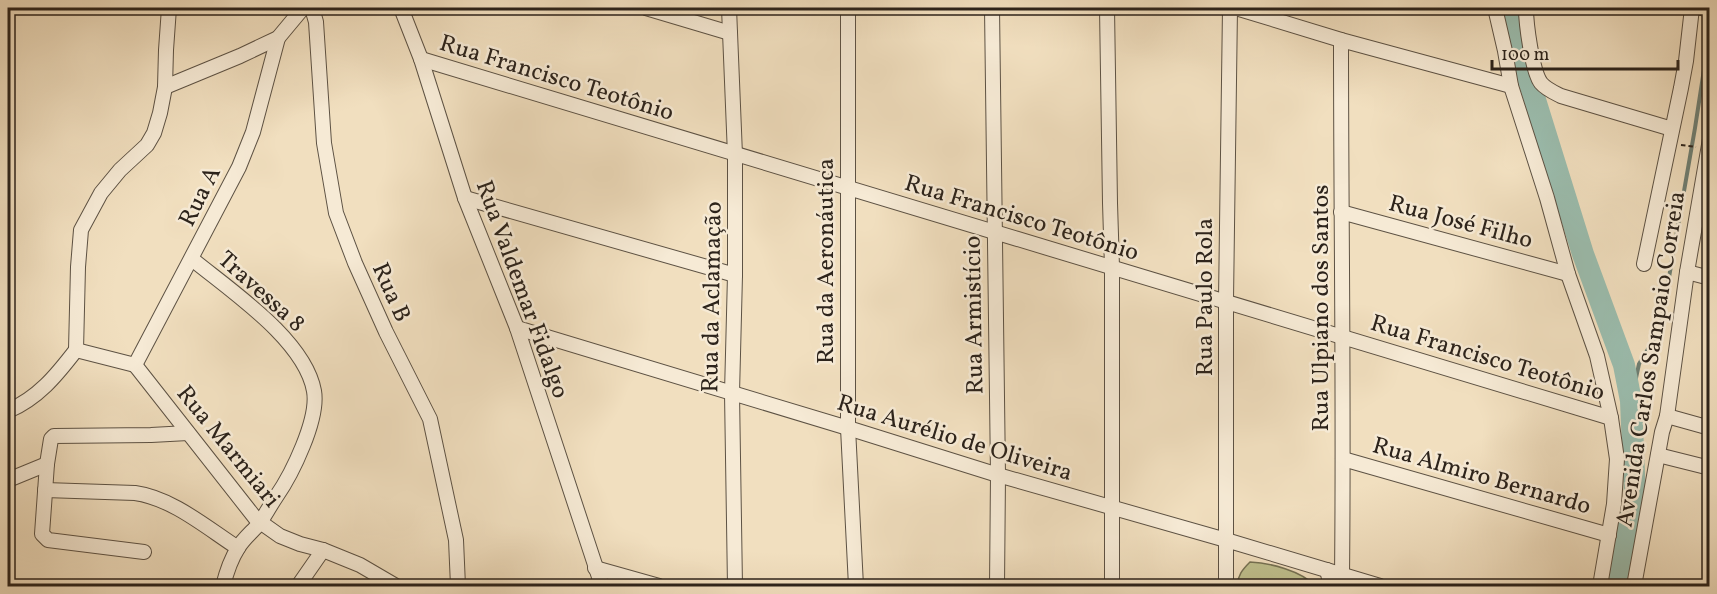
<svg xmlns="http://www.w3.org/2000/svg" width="1717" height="594" font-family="Vollkorn,serif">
<rect width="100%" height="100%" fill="#f1dfbf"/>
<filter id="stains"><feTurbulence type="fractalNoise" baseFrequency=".00333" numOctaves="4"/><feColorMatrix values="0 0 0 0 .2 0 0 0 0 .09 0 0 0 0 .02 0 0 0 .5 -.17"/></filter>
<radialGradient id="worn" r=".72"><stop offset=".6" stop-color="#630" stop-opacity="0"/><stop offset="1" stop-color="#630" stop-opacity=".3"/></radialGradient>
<path fill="#bfc08e" stroke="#767254" stroke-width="1.5" d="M1250 562C1270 563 1302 571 1315 586H1237C1238 575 1242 570 1250 562Z"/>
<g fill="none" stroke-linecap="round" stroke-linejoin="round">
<path stroke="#6f7f73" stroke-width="4" d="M1631 401 1639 364 1660 329 1695 128 1707 50 1708 11"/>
<path stroke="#9bbdae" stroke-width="22" d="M1512 8 1522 58 1545 132 1583 254 1624 365 1631 401 1635 498 1615 586"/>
<g stroke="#5d5244" stroke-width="16">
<g id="street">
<path d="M312 8 316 22 324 143 336 213 355 263 386 332 430 419 456 540 458 586"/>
<path d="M401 8 421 59 465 198 517 328 602 586"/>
<path d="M646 8 730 33"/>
<path d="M729 8 735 155V275L732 393 735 586"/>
<path d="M848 8V428L856 586"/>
<path d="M992 8 998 475 997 586"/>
<path d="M1107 8 1110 203 1112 267V586"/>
<path d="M1236 8 1341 40 1511 86"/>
<path d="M1495 8 1505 51 1511 86 1547 198 1568 274 1597 356 1611 418 1617 459 1614 504 1600 586"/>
<path d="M1526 8C1526 23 1532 71 1541 83 1546 89 1553 92 1561 96L1672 129"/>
<path d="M1701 8 1710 10"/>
<path d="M1341 40C1341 219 1344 397 1342 576"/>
<path d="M421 59C817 180 1215 297 1611 418"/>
<path d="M165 87 240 56 278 38 303 8"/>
<path d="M465 198 735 275"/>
<path d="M1341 212 1568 274"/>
<path d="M192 259C231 291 305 340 314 391 319 419 292 474 276 497 270 506 265 515 259 524 252 532 243 539 238 548 231 559 226 574 223 586"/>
<path d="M1644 264 1681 88 1686 61 1692 8"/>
<path d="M1687 272 1710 278"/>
<path d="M517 328 848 428 998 475 1226 540 1380 586"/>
<path d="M76 350 78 267 81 230 101 193 120 170 147 145 154 133 160 113 165 87 166 50 169 8"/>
<path d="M76 350 135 365"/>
<path d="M135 365 239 167 253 132 278 38"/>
<path d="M135 365 256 519 280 536 300 544 323 550 360 565 396 586"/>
<path d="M8 411C38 398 56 376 76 350"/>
<path d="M1667 416 1710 428"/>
<path d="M1658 455 1710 468"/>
<path d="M1343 459 1609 535"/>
<path d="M8 480 47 464"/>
<path d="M45 490 135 493C172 498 207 528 238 548"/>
<path d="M144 552 48 540 42 534 47 464 51 439 54 436 151 435 188 433"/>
<path d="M595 568 659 586"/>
<path d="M1327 570 1331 586"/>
<path d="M298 586 323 550"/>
<path d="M1226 586V300L1230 8"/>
<path d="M1634 586 1662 432 1667 416 1687 272 1710 139"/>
</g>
</g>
<path stroke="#2c231b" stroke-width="2" stroke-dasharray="4.5 3" stroke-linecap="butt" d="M1681 145 1696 147"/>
<use href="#street" stroke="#f6ead5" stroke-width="14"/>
</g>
<g text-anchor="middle" stroke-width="5" stroke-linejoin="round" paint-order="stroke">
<g font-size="24" fill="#2c231b" stroke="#f6ead5">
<text transform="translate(557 77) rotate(17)" y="8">Rua Francisco Teotônio</text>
<text transform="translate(199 196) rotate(-63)" y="8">Rua A</text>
<text transform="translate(1022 217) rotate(17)" y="8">Rua Francisco Teotônio</text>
<text transform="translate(1461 221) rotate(15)" y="8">Rua José Filho</text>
<text transform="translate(825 261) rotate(-90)" y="8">Rua da Aeronáutica</text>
<text transform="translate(523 289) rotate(70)" y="8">Rua Valdemar Fidalgo</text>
<text transform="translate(262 291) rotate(42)" y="8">Travessa 8</text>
<text transform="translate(392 292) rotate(66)" y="8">Rua B</text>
<text transform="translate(711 297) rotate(-89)" y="8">Rua da Aclamação</text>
<text transform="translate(1204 297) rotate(-90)" y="8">Rua Paulo Rola</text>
<text transform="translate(1320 308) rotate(-90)" y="8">Rua Ulpiano dos Santos</text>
<text transform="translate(973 315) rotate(-91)" y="8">Rua Armistício</text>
<text transform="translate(1488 357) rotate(17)" y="8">Rua Francisco Teotônio</text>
<text transform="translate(1650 359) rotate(-81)" y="8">Avenida Carlos Sampaio Correia</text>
<text transform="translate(955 437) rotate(17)" y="8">Rua Aurélio de Oliveira</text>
<text transform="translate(229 446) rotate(51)" y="8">Rua Marmiari</text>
<text transform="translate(1482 475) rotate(16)" y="8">Rua Almiro Bernardo</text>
</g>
</g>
<rect width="1717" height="594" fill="none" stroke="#f1dfbf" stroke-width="30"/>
<rect x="9" y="9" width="1699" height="576" fill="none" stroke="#2c231b" stroke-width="3"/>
<rect x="15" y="15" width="1687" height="564" fill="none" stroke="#2c231b" stroke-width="1.5"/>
<path d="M1492 60v9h186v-9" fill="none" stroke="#2c231b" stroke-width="3"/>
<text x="1501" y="60" font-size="18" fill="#2c231b" stroke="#f6ead5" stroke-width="4.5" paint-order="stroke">100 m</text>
<rect width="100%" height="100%" filter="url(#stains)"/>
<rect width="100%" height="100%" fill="url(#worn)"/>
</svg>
